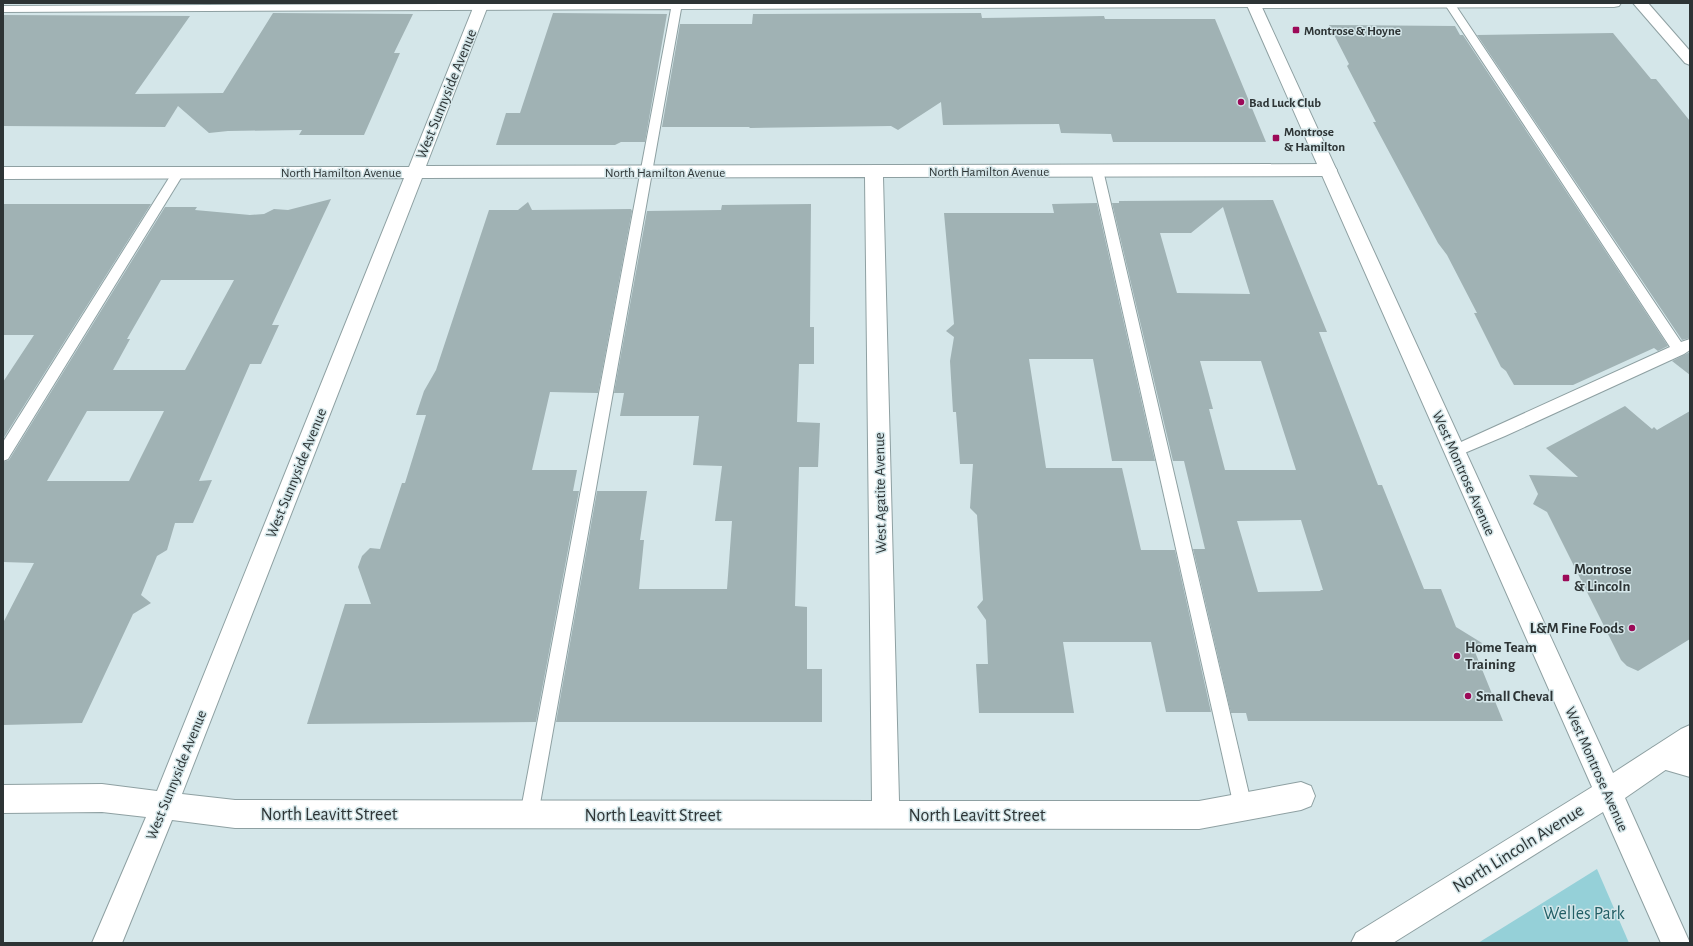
<svg xmlns="http://www.w3.org/2000/svg" width="1693" height="946" font-family="'Alegreya Sans',sans-serif">
<rect width="100%" height="100%" fill="#d4e6e9"/>
<path fill="#95d0d8" d="M1597 869 1629 943H1478Z"/>
<g fill="#a0b2b4" fill-rule="evenodd">
<path d="M273 13 413 14 394 53H400L364 135H299L302 130 228 131 209 133 178 106 165 127 3 126V15L190 16 135 94 223 93Z"/>
<path d="M553 13 667 14 645 142H621L615 145H496L506 113H520Z"/>
<path d="M981 13 982 18 1104 16 1105 19H1215L1266 142H1113L1111 134 1061 133 1059 124 943 125 941 102 898 130 891 126 750 128 749 127H662L680 24H752L753 14Z"/>
<path d="M1329 25 1455 26 1460 35H1463L1668 346 1658 351 1654 348 1573 385H1514L1506 371 1501 367 1474 313H1477L1447 255 1438 243 1373 122H1376L1347 66 1349 64Z"/>
<path d="M1613 33 1651 79H1656L1690 121V338L1682 340 1477 35Z"/>
<path d="M331 199 272 325H279L261 364H250L199 481 212 480 193 523H175L167 550 157 556 141 595 151 603 133 614 82 723 3 725V623L34 563 3 562V462L9 460 165 207H197L195 210 250 215 264 214 274 209 288 210ZM161 280H234L185 370H113L130 339H127ZM87 411H164L129 481H47Z"/>
<path d="M1273 200 1327 332H1319L1378 485H1382L1424 589H1441L1456 627 1482 643 1475 652 1503 721H1248L1246 713H1231L1193 549H1205L1184 461H1173L1112 203H1119V201ZM1223 207 1250 294 1177 293 1160 233H1191ZM1200 361H1261L1296 470H1225L1209 409H1213ZM1301 520 1323 590H1320L1321 591 1258 592 1237 521Z"/>
<path d="M528 202 532 210 631 209 632 211 598 393 550 392 532 470H577L573 491H579L536 722 307 724 345 604H371L358 567 362 556 370 548 380 549 402 483H405L426 415H416L424 391 436 370 489 210H518Z"/>
<path d="M1097 203 1155 461H1112L1093 359H1029L1046 468H1122L1141 550H1175L1211 712H1166L1151 642H1063L1074 713H979L976 664H988L986 620 977 607 983 600 977 515 970 508 973 464H960L956 412H953L950 361 954 337 946 331 954 324 944 213H1054L1052 204Z"/>
<path d="M3 204H151L3 439V382L34 335H3Z"/>
<path d="M811 204 810 327H814V364H799L797 422 820 423 818 467H799L795 606 807 607V669H822V722H556L597 491H647L640 540H644L639 589H727L732 521H715L722 466 693 465 699 416H620L624 393H614L647 211 721 210 722 205Z"/>
<path d="M1690 352V375L1672 361Z"/>
<path d="M1625 406 1652 429 1654 427 1657 430 1690 411V639L1638 671 1627 666 1621 660 1547 512 1533 504 1538 494 1529 475 1578 477 1546 448Z"/>
</g>
<g fill="none" stroke-linecap="round" stroke-linejoin="round">
<g stroke="#8ea0a2" stroke-width="2">
<g id="service">
<path d="M672 3 1258 4 1253 7 681 9 538 815 536 822 529 824 522 822 520 815 671 9 3 12V6Z"/>
<path d="M1444 3H1454L1681 342 1690 339V350L1684 354 1505 436 1455 457 1450 455 1448 451 1450 447 1670 347Z"/>
<path d="M1097 166 1103 170 1252 807 1250 814 1243 816 1236 814 1234 807 1091 170Z"/>
<path d="M178 169 184 173 8 459 3 461V442L174 170Z"/>
</g>
</g>
<g stroke="#8ea0a2" stroke-width="2">
<g id="minor">
<path d="M475 3H489L426 166 1328 164 1334 166 1337 170 1334 174 1328 176 883 177 899 801H1199L1301 782 1311 786 1315 796 1311 806 1301 810 1199 829 235 828 172 820 122 943H92L146 817 102 812 3 813V785L102 784 157 791 404 178 3 179V167H409ZM865 177 872 801 235 800 182 794 422 178Z"/>
<path d="M1246 3H1621L1619 6 1614 7 1253 8 1248 7Z"/>
<path d="M1633 3H1648L1690 51V65L1685 63Z"/>
<path d="M1661 744 1690 751V777L1652 766 1648 757 1652 748Z"/>
</g>
</g>
<g stroke="#8ea0a2" stroke-width="2">
<path id="secondary" d="M1246 3H1260L1613 773 1681 729 1690 725V753L1625 798 1690 943H1661L1603 812 1393 943H1351L1356 933 1592 787Z"/>
</g>
<use href="#service" fill="#fff" fill-rule="evenodd"/>
<use href="#minor" fill="#fff" fill-rule="evenodd"/>
<use href="#secondary" fill="#fff" fill-rule="evenodd"/>
</g>
<g fill="#9c0a58" stroke="#d4e6e9" stroke-width="1.5">
<rect x="1292" y="26" width="8" height="8" rx="2"/>
<circle cx="1241" cy="102" r="4"/>
<rect x="1272" y="134" width="8" height="8" rx="2"/>
<rect x="1562" y="574" width="8" height="8" rx="2"/>
<circle cx="1632" cy="628" r="4"/>
<circle cx="1457" cy="656" r="4"/>
<circle cx="1468" cy="696" r="4"/>
</g>
<g text-anchor="middle" stroke-width="3" stroke-linejoin="round" paint-order="stroke">
<g font-size="13" font-weight="bold" fill="#2d3435" stroke="#d4e6e9" text-anchor="start">
<text x="1304" y="35">Montrose &amp; Hoyne</text>
<text x="1249" y="107">Bad Luck Club</text>
<text x="1284" y="136">Montrose<tspan x="1284" dy="15">&amp; Hamilton</tspan></text>
</g>
<g font-size="13" fill="#2d3435" stroke="#d4e6e9">
<text x="989" y="176">North Hamilton Avenue</text>
<text x="341" y="177">North Hamilton Avenue</text>
<text x="665" y="177">North Hamilton Avenue</text>
</g>
<g font-size="15" fill="#2d3435" stroke="#d4e6e9">
<text transform="translate(446 94) rotate(-68)" y="5">West Sunnyside Avenue</text>
<text transform="translate(296 473) rotate(-68)" y="5">West Sunnyside Avenue</text>
<text transform="translate(1464 473) rotate(66)" y="5">West Montrose Avenue</text>
<text transform="translate(880 493) rotate(-91)" y="5">West Agatite Avenue</text>
<text transform="translate(1597 769) rotate(66)" y="5">West Montrose Avenue</text>
<text transform="translate(176 775) rotate(-68)" y="5">West Sunnyside Avenue</text>
</g>
<g font-size="15" font-weight="bold" fill="#2d3435" stroke="#d4e6e9" text-anchor="start">
<text x="1574" y="574">Montrose<tspan x="1574" dy="17">&amp; Lincoln</tspan></text>
<text x="1624" y="633" text-anchor="end">L&amp;M Fine Foods</text>
<text x="1465" y="652">Home Team<tspan x="1465" dy="17">Training</tspan></text>
<text x="1476" y="701">Small Cheval</text>
</g>
<g font-size="18" fill="#2d3435" stroke="#d4e6e9">
<text x="329" y="820">North Leavitt Street</text>
<text x="653" y="821">North Leavitt Street</text>
<text x="977" y="821">North Leavitt Street</text>
<text transform="translate(1518 848) rotate(-32)" y="6">North Lincoln Avenue</text>
</g>
<g font-size="18" fill="#225e65" stroke="#d4e6e9">
<text x="1584" y="919">Welles Park</text>
</g>
</g>
<rect width="1693" height="946" fill="none" stroke="#2d3435" stroke-width="8"/>
</svg>
